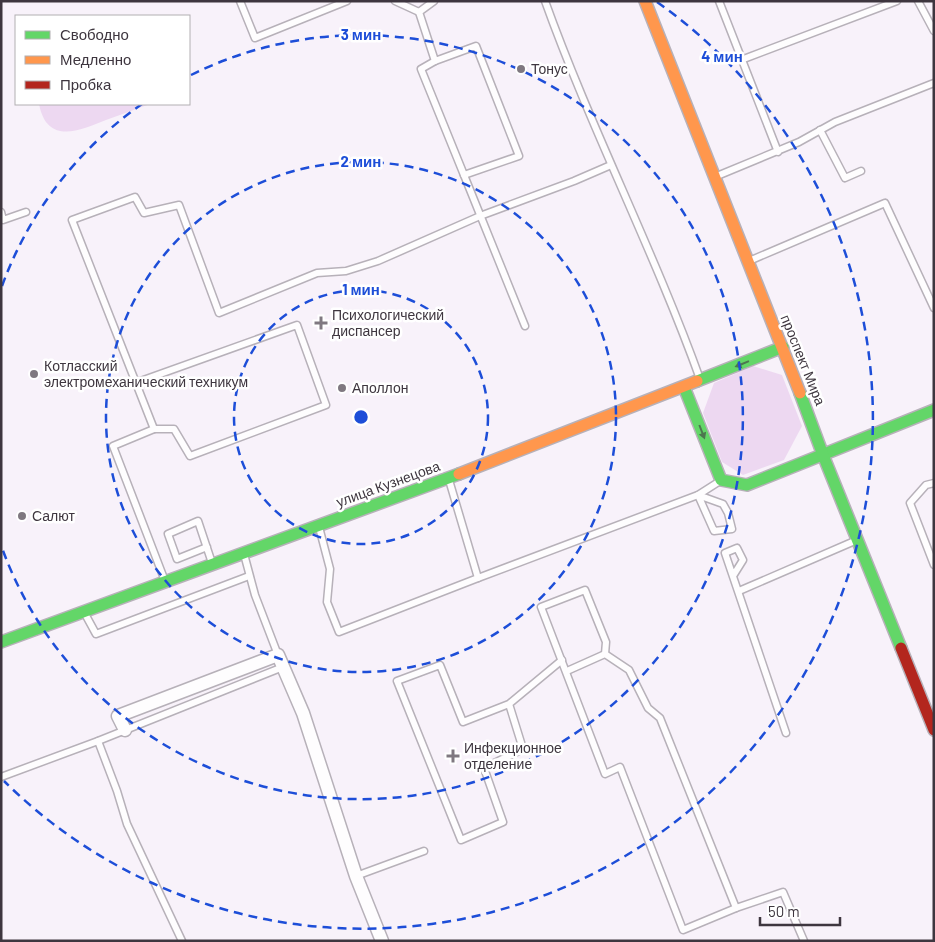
<svg xmlns="http://www.w3.org/2000/svg" width="935" height="942" font-family="Barlow,sans-serif">
<rect width="100%" height="100%" fill="#f8f2fa"/>
<g fill="#edd8f1">
<path d="M39 104H150C135 109 121 115 106 120 79 131 47 145 39 104Z"/>
<path d="M753 366 782 375 802 426 784 460 743 475 722 462 703 413 714 383Z"/>
</g>
<g fill="none" stroke-linecap="round" stroke-linejoin="round">
<g stroke="#b7b1b9" stroke-width="9">
<g id="lane">
<path d="M240 1 255 38 347 1"/>
<path d="M395 1 419 12"/>
<path d="M434 1 419 12 435 61 476 46 519 156 464 175 525 326"/>
<path d="M545 1C591 129 654 251 700 379"/>
<path d="M719 1 778 152"/>
<path d="M918 1 934 31"/>
<path d="M741 60 897 1"/>
<path d="M435 61 421 69 464 175"/>
<path d="M820 130 845 178 861 171"/>
<path d="M717 176 799 142 835 122 934 83"/>
<path d="M1 212 3 220 26 212"/>
<path d="M749 261 885 203 934 308"/>
<path d="M135 383 297 325 326 405 190 456 174 429H154"/>
<path d="M934 483 926 485 910 503 934 565"/>
<path d="M698 495 723 504 728 513 732 529 714 531Z"/>
<path d="M319 527 330 569 327 602 339 632 478 578 449 480"/>
<path d="M207 547 177 559 168 534 198 521 212 563"/>
<path d="M244 554 255 595 278 655"/>
<path d="M733 576 743 560 737 548 725 553 786 733"/>
<path d="M478 578 698 495 720 481"/>
<path d="M165 581 113 446 154 429 72 220 135 197 144 213 179 205 219 313 317 273 346 271 378 261 480 216 574 181 611 165"/>
<path d="M739 591 857 540"/>
<path d="M84 612 96 634 249 576"/>
<path d="M605 654 606 642 585 590 541 607 605 774 620 767 683 930 736 908 783 892 804 941"/>
<path d="M567 671 605 654 629 670 648 708 660 718 736 908"/>
<path d="M509 704 523 749 484 768 503 822 461 840 397 681 440 665 463 722 509 704 562 660"/>
<path d="M98 741 117 791 127 824 182 941"/>
<path d="M1 777 98 741 283 667"/>
<path d="M356 876 424 851"/>
</g>
</g>
<g stroke="#b7b1b9" stroke-width="15">
<path id="street" d="M125 730 118 716 278 655 303 713 356 876 382 941"/>
</g>
<g stroke="#b7b1b9" stroke-width="14">
<g id="fast">
<path d="M697 381 783 347"/>
<path d="M684 387 721 480 747 485 934 410"/>
<path d="M800 393 823 455 901 648"/>
<path d="M1 642 459 474"/>
</g>
</g>
<g stroke="#b7b1b9" stroke-width="14">
<g id="slow">
<path d="M645 1 800 393"/>
<path d="M459 474 697 381"/>
</g>
</g>
<g stroke="#b7b1b9" stroke-width="14">
<path id="jam" d="M901 648 934 730"/>
</g>
<use href="#lane" stroke="#fefdfe" stroke-width="6"/>
<use href="#street" stroke="#fefdfe" stroke-width="12"/>
<use href="#fast" stroke="#63d668" stroke-width="11"/>
<use href="#slow" stroke="#ff974d" stroke-width="11"/>
<use href="#jam" stroke="#b3261e" stroke-width="11"/>
</g>
<defs><path id="oneway-solid" d="M-6-.8H1V-3.2L6.5 0L1 3.2V.8H-6Z" transform="scale(1.25)"/></defs>
<g fill="#4d764f">
<use href="#oneway-solid" transform="translate(742 364) rotate(158)"/>
<use href="#oneway-solid" transform="translate(702 432) rotate(69)"/>
</g>
<g fill="none" stroke="#1d4ed8" stroke-width="2.5" stroke-dasharray="9 6">
<circle cx="361" cy="417" r="127"/>
<circle cx="361" cy="417" r="255"/>
<path d="M2 286A382 382 0 0 1 142 104M191 75A382 382 0 1 1 2 548"/>
<path d="M657 2A510 510 0 1 1 4 781"/>
</g>
<g fill="#7f7880" stroke="#fff" stroke-width="2">
<circle cx="521" cy="69" r="5"/>
<path d="M318.5 315.5h5v5h5v5h-5v5h-5v-5h-5v-5h5z"/>
<circle cx="34" cy="374" r="5"/>
<circle cx="342" cy="388" r="5"/>
<circle cx="22" cy="516" r="5"/>
<path d="M450.5 748.5h5v5h5v5h-5v5h-5v-5h-5v-5h5z"/>
</g>
<g text-anchor="middle" stroke-width="5" stroke-linejoin="round" paint-order="stroke">
<g font-size="14" fill="#3e363f" stroke="#fff" text-anchor="start">
<text x="531" y="74">Тонус</text>
<text x="332" y="320">Психологический<tspan x="332" dy="16">диспансер</tspan></text>
<text x="44" y="371">Котласский<tspan x="44" dy="16">электромеханический техникум</tspan></text>
<text x="352" y="393">Аполлон</text>
<text x="32" y="521">Салют</text>
<text x="464" y="753">Инфекционное<tspan x="464" dy="16">отделение</tspan></text>
</g>
<g font-size="14" fill="#3e363f" stroke="#fff">
<text transform="translate(803 360) rotate(68)" y="5">проспект Мира</text>
<text transform="translate(388 484) rotate(-20)" y="5">улица Кузнецова</text>
</g>
</g>
<circle cx="361" cy="417" r="8" fill="#1d4ed8" stroke="#fff" stroke-width="2.5"/>
<g font-size="15" text-anchor="middle" font-weight="bold" fill="#1d4ed8" stroke="#fff" stroke-width="5" stroke-linejoin="round" paint-order="stroke">
<text x="361" y="40">3 мин</text>
<text x="722" y="62">4 мин</text>
<text x="361" y="167">2 мин</text>
<text x="361" y="295">1 мин</text>
</g>
<rect width="935" height="942" fill="none" stroke="#3e363f" stroke-width="5"/>
<rect x="15" y="15" width="175" height="90" fill="#ffffff" stroke="#b2afb2"/>
<rect x="25" y="31" width="25" height="8" fill="#63d668" stroke="#b2afb2"/>
<text x="60" y="40" font-size="15" fill="#3e363f">Свободно</text>
<rect x="25" y="56" width="25" height="8" fill="#ff974d" stroke="#b2afb2"/>
<text x="60" y="65" font-size="15" fill="#3e363f">Медленно</text>
<rect x="25" y="81" width="25" height="8" fill="#b3261e" stroke="#b2afb2"/>
<text x="60" y="90" font-size="15" fill="#3e363f">Пробка</text>
<path d="M760 917v8h80v-8" fill="none" stroke="#3e363f" stroke-width="2.5"/>
<text x="768" y="917" font-size="15" fill="#3e363f" stroke="#ffffff" stroke-width="4" paint-order="stroke">50 m</text>
</svg>
